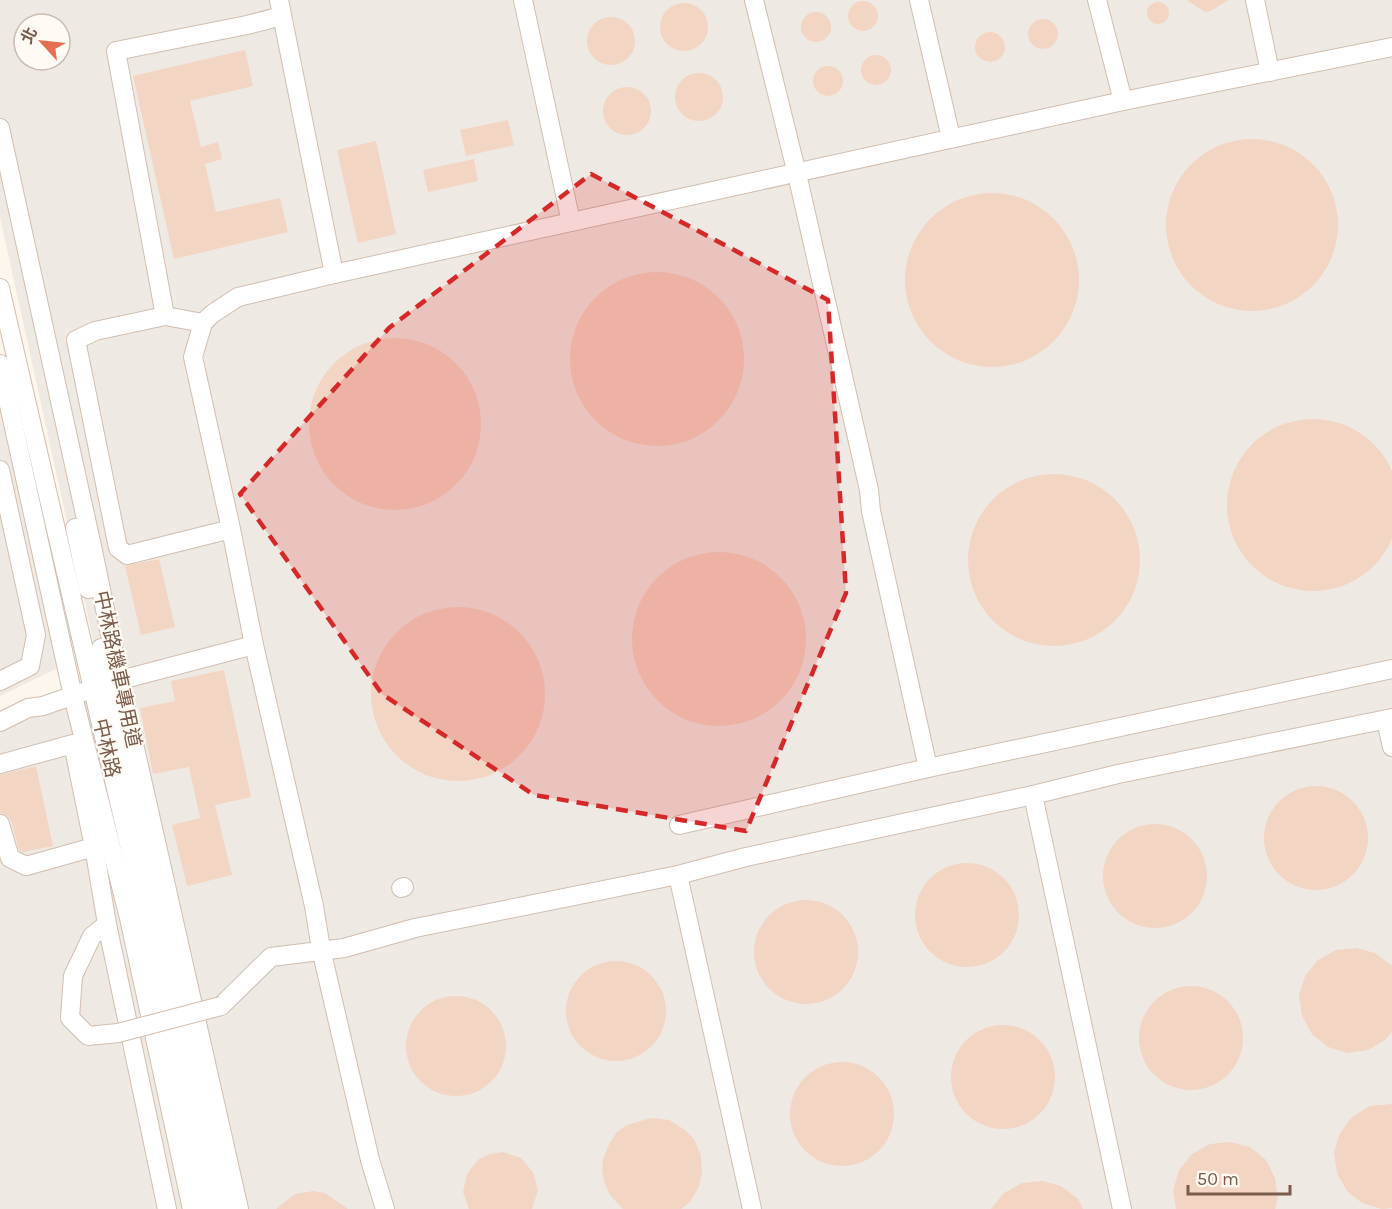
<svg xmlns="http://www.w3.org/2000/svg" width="1392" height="1209" font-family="Karla,'Noto Sans TC',sans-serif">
<rect width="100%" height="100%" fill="#fdf6ec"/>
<g fill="#efe9e4" fill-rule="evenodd">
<path d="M0 0H1392V1209H0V719L100 672 0 217ZM24 24H60V60H24Z"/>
<path d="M0 366 64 665 0 696Z"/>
</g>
<g fill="#f3d5c3">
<path d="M1187 0H1229L1210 11 1205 12Z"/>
<circle cx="863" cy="16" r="15"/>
<circle cx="1158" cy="13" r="11"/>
<circle cx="684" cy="27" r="24"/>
<circle cx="816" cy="27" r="15"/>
<circle cx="611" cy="41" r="24"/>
<circle cx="1043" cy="34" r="15"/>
<circle cx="990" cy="47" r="15"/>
<path d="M245 50 253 86 190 101 201 147 218 142 222 159 205 164 216 212 280 198 288 232 174 259 133 76Z"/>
<circle cx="876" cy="70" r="15"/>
<circle cx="828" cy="81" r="15"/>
<circle cx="699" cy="97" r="24"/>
<circle cx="627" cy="111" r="24"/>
<path d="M508 120 514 145 466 156 460 130Z"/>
<circle cx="1252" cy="225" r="86"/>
<path d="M376 141 396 234 358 243 337 150Z"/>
<path d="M474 159 478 181 428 192 423 170Z"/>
<circle cx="992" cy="280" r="87"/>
<circle cx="657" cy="359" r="87"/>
<circle cx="395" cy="424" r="86"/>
<circle cx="1313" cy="505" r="86"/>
<circle cx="1054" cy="560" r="86"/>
<circle cx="719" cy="639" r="87"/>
<path d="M159 559 175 627 141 635 125 566Z"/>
<circle cx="458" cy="694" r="87"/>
<path d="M224 670 251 797 215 805 232 875 187 886 172 825 200 818 189 767 153 774 140 708 175 701 171 681Z"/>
<path d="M36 766 53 846 23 852 19 850 11 820 7 816 0 813V775Z"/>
<circle cx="1316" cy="838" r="52"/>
<circle cx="1155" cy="876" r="52"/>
<circle cx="967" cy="915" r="52"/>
<circle cx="806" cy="952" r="52"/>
<path d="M1356 948 1375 953 1392 966V1032L1385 1040 1368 1050 1347 1053 1328 1047 1312 1034 1302 1016 1299 996 1305 976 1318 960 1336 950Z"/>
<circle cx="616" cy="1011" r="50"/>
<circle cx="1191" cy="1038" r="52"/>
<circle cx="456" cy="1046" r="50"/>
<circle cx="1003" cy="1077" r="52"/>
<circle cx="842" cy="1114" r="52"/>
<path d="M1392 1104V1208L1382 1209 1362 1203 1347 1191 1337 1173 1334 1152 1340 1133 1352 1117 1370 1106Z"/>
<path d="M651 1118 669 1120 685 1130 694 1139 701 1156 702 1174 699 1186 690 1202 681 1209H623L610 1195 605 1184 602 1171 603 1159 610 1142 617 1132 627 1125Z"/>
<path d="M1230 1142 1250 1147 1266 1160 1275 1178 1278 1198 1275 1209H1176L1173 1190 1179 1170 1192 1154 1210 1144Z"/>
<path d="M503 1152 521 1158 533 1172 538 1190 532 1209H469L463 1192 467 1174 479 1159 490 1154Z"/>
<path d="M1042 1181 1061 1186 1078 1199 1083 1209H991L1004 1193 1022 1183Z"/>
<path d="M313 1191 325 1193 348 1209H276L295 1194Z"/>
</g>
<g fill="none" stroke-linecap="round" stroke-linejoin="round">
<g stroke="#d1beb0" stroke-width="20">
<g id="minor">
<path d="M279 0 334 274"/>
<path d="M523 0 571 222"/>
<path d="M754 0 797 174 869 490 871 511 928 768"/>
<path d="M919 0 951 138"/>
<path d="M1097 0 1123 101"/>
<path d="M1255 0 1270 72"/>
<path d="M0 128 93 551 120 682 239 1209"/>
<path d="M0 288 131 853 208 1209"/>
<path d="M165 316 116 51 247 25 282 16"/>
<path d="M203 323 212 314 238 297 334 274 1123 101 1392 47"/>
<path d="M0 364 73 696 129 918 192 1209"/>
<path d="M0 470 36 635 30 666 0 681"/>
<path d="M75 528 88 589"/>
<path d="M231 529 127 555 118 548 76 340 95 331 165 316 203 323 193 357 231 529 254 645 314 906 321 949 370 1160 385 1209"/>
<path d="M101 648 107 683 225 1209"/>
<path d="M109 683 254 645"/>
<path d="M1386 720 1392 747"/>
<path d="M0 722 28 708 43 706 83 692"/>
<path d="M0 764 73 744 94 847 107 924 92 936 73 976 70 1018 88 1036 118 1033"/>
<path d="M1033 795 1122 1209"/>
<path d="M0 824 10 858 26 866 94 847"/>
<path d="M679 825 928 768 1392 669"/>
<path d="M678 875 752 1209"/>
<path d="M401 888 404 887"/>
<path d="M107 924 167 1209"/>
<path d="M221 1006 271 957 344 948 415 928 678 875 746 857 1033 795 1118 774 1392 718"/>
</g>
</g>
<use href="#minor" stroke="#fff" stroke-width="18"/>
<g stroke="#d1beb0" stroke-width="20" stroke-linecap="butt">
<path id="minor-bridge" d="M118 1033 221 1006"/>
</g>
<use href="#minor-bridge" stroke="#fff" stroke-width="18"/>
</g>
<path fill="#d62828" fill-opacity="0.2" stroke="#d62828" stroke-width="4.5" stroke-dasharray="12 8" stroke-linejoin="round" d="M591 174 828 300 846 593 746 831 534 795 382 694 240 494 389 328Z"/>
<g text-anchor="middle" stroke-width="4.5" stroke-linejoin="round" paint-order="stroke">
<g font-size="20" fill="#7a5c4d" stroke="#fffaf3">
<text transform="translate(118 669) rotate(78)" y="7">中林路機車專用道</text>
<text transform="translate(107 748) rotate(77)" y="7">中林路</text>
</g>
</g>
<g transform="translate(42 42) rotate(297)"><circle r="28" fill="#fffaf3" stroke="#cabbb1" stroke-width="1.5"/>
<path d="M0-4.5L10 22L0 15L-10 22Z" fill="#e76f51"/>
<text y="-9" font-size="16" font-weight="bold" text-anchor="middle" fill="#7a5c4d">北</text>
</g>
<path d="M1188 1185v9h102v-9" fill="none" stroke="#7a5c4d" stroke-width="3"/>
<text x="1197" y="1185" font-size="18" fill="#7a5c4d" stroke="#fffaf3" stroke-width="4.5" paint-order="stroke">50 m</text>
</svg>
